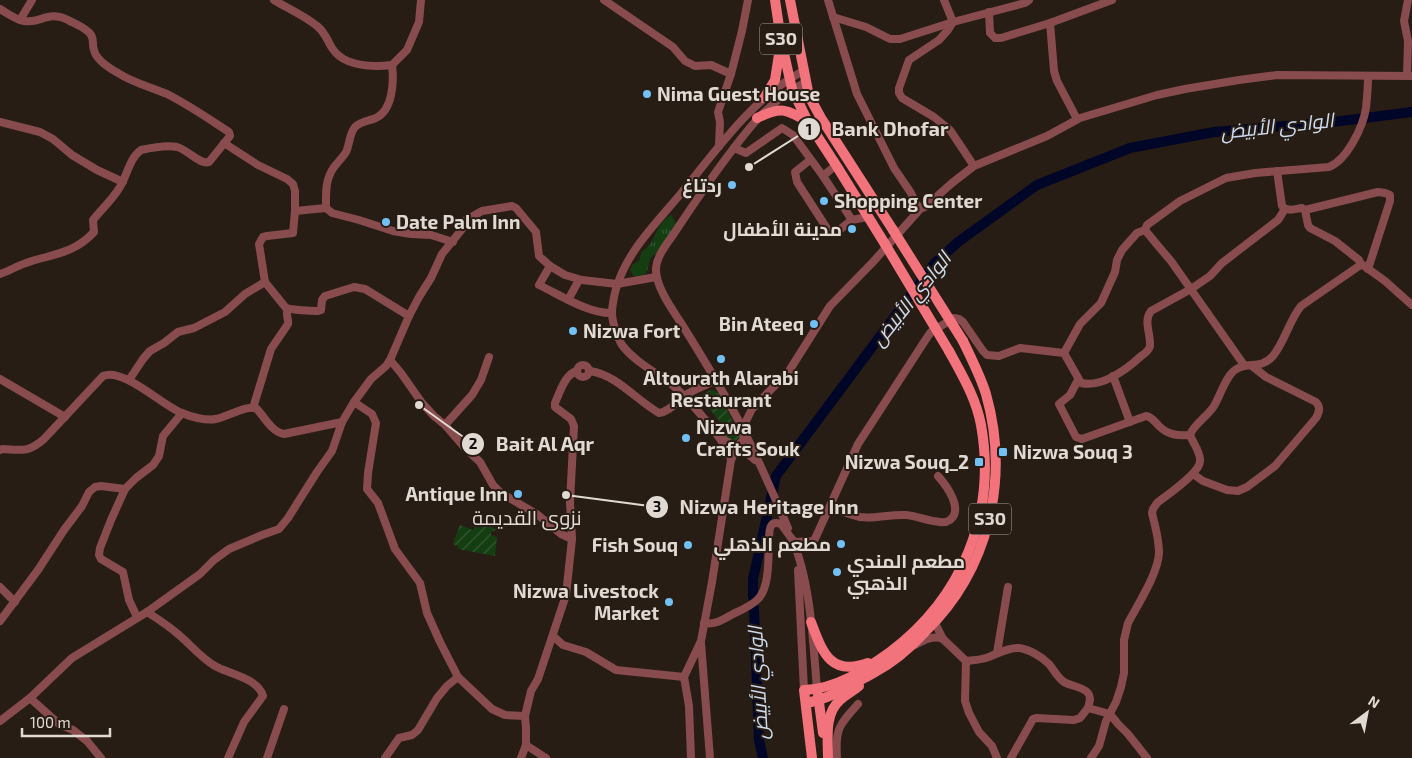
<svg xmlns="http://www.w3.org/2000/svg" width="1412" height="758" font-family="'Exo 2',Cairo,sans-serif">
<defs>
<pattern id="grass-tufts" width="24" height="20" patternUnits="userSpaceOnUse" patternTransform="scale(1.25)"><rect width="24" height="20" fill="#143d12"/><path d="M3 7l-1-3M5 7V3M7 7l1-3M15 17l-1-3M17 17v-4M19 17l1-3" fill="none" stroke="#365834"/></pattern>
<pattern id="garden-furrows" width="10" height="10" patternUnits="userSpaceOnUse" patternTransform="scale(1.25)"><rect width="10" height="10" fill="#143d12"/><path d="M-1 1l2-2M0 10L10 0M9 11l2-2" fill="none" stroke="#365834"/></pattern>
</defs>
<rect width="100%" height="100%" fill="#281d14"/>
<path fill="url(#grass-tufts)" d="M671 215 675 221 676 225C669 233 664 243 658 252 655 254 651 257 650 260 647 268 650 271 641 277L634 276 630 270 632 265 639 261 642 251C653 245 653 237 659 227 662 222 666 218 671 215Z"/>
<g fill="url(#garden-furrows)">
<path d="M714 390 719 394 740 436 736 441 726 438 719 429 723 426 706 404 701 407 697 402 698 397 709 391Z"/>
<path d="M482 524 487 526 489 524 496 530 491 532V535L497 537 495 556 458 549V546L453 544 460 525 473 530 475 526 480 528Z"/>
</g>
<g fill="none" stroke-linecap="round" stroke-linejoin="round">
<g stroke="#000627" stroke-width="10">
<path d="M753 597V579L776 476 934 264 958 242 1037 185 1130 148 1214 132 1333 122 1412 112"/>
<path d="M754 608 759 740 763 758"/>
</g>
<g stroke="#894c4e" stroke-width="8">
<path d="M274 0C287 8 305 16 317 26 325 32 327 40 332 48 344 67 373 67 392 65L407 50 419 22 421 0"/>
<path d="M604 0 673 47 685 61 695 66 711 65 731 74"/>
<path d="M828 0 857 94 894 168 911 193 916 204 921 208 925 207 952 183 974 166 1047 136 1080 118 1157 95 1185 89 1239 80 1277 75 1412 76"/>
<path d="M944 0 953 22 948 30 939 40 909 60 899 88V93L902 98 934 117 950 130 974 166"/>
<path d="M0 9C7 13 16 20 24 21 41 24 47 10 68 20 75 24 87 28 91 35 94 39 92 45 94 50 96 60 109 68 118 73 133 83 151 87 167 94 189 105 209 119 229 132L230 136 209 162C200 165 188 150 177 147 168 145 150 148 141 150 131 157 128 171 123 181 117 196 103 207 93 220L94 232C74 254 52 254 26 263 17 266 9 271 0 274"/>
<path d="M989 12 990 33 995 38H1001L1050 23 1112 0"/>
<path d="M833 17 866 27 890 39H900L953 22 1025 3 1029 0"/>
<path d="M20 20 32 0"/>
<path d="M1050 23 1054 71 1057 81 1077 119"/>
<path d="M392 65C394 81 393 110 376 118 369 121 361 121 355 127 349 134 350 144 346 152 343 157 338 162 334 167 325 180 326 192 326 208L332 213 359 220 393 231 411 234 431 235 453 242"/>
<path d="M1407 76 1408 41 1404 21 1408 0"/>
<path d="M0 122 40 132 53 139 72 155 97 170 123 182"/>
<path d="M224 143 258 165 287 179 293 184 295 191V211L293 233 267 236 263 237 259 244 265 282 286 308C292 310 311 311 318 311L321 310 322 300 325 296 354 287 365 289 409 316"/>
<path d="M719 146 720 122 718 112 731 74 742 31 748 0"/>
<path d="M734 148 746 153 782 128 793 135 823 176"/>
<path d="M810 160 795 172 797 182 828 230 834 234 852 220"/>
<path d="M836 165 823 176 852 220 867 217"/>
<path d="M1277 171 1282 206C1287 212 1295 209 1302 208L1305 210 1308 225 1310 228 1335 241 1359 260 1360 263 1385 281 1412 305"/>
<path d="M1305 210 1378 192 1385 193 1390 195V201L1368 269"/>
<path d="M295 211 326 208"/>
<path d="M1145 230 1159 247 1171 261 1244 365"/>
<path d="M550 266 539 285C560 295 589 314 612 313"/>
<path d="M568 300 579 280"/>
<path d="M1064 353 1080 324 1101 303 1115 272 1117 260 1122 250 1137 233 1145 230 1147 225 1180 201 1226 178 1255 173 1329 167C1347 160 1363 127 1366 108 1367 98 1368 87 1368 77"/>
<path d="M390 360 401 373 422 403 434 416 445 425 464 447 480 462 493 485 501 493 538 515 561 534 572 539"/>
<circle cx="583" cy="371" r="6"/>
<path d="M590 371C617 375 636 400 659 413 669 412 675 403 683 397 692 390 705 386 716 380"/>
<path d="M1113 376 1130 422"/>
<path d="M0 379 65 417"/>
<path d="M129 380 143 359 150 351 164 343 178 332 194 328 225 312 245 294 265 282"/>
<path d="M1078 380 1070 395 1059 404 1076 437 1082 439 1146 416C1152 417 1154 421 1159 426 1168 435 1178 436 1190 435"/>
<path d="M354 402 372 414 376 423 368 473 367 489 378 503 395 549 420 583 427 613 440 642 458 677 492 709 505 715 525 716"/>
<path d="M253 408 271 349 288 324C289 319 285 314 288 309"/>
<path d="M445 425 472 395 481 380 489 357"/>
<path d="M721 438 748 454 755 460"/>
<path d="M0 450 2 449C22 450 28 453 44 439L103 376C123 367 163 406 182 413 191 417 206 421 216 419 228 417 246 404 257 409 265 418 272 432 284 434L342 422"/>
<path d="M731 460C729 444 684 394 670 383 655 372 634 361 622 345 618 339 612 322 612 313 612 306 615 290 618 283 629 250 656 223 678 197 716 151 750 100 803 71"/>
<path d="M1193 474 1203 481 1227 490 1238 491 1247 487 1275 466 1316 418C1319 413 1321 407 1316 402L1266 377 1252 366"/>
<path d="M830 507C840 510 850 515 860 517 875 519 890 514 906 515 917 516 928 521 940 522 944 523 947 522 950 520 964 509 946 485 938 476"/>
<path d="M788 528C774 496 760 463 744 431 725 394 703 358 681 323 672 309 655 286 656 268 657 256 666 245 673 235 687 214 701 193 716 172 743 136 764 103 806 82"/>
<path d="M792 539C811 582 813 643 817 689"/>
<path d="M798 570 804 690"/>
<path d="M0 587 15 602"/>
<path d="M147 612C158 619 169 626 179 635 191 645 201 658 215 666 229 674 258 678 263 696L244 722 228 758"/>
<path d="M137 617 129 600 123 572 101 559 99 555 100 548 111 520 125 489 136 478 153 465 159 456 163 436 182 413"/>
<path d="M0 621 38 570 64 530 82 506 89 492 95 487 101 486 125 489"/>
<path d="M704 623C715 625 724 619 733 614 742 610 753 605 759 598 770 585 768 557 769 541 769 537 769 529 771 526 773 522 778 523 781 524L794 542 814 541 858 444 928 336 931 332 954 318 959 319 963 322 983 351 987 355 999 356 1020 348 1064 353 1081 383C1101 388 1126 370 1140 357 1144 354 1149 351 1150 346 1151 334 1143 321 1151 311L1191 289 1210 276 1222 263 1278 220 1285 209"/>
<path d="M935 623 943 639 966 661C973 660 979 660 986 658 996 655 1007 647 1019 648 1029 649 1042 657 1049 664 1054 670 1057 677 1064 682 1071 686 1083 687 1088 693 1092 698 1089 703 1088 708L1110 714 1118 724 1128 734 1147 758"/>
<path d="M553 636 563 645 586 652 616 670 684 677"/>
<path d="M701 643 710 758"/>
<path d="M915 645C924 640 933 635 943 639"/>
<path d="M997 653 1008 587"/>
<path d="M966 661 965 701 969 713 979 732 992 746 997 758"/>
<path d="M30 698 59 724 73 730 87 741 101 758"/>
<path d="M0 721 30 698 72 658 147 612 200 574 214 560 229 549 262 535 279 529 288 518 317 472 332 451 342 422 354 402 371 379 386 366 390 360 409 316 419 297 431 278 442 254 463 228 466 220 482 211 512 206 516 208 536 232 539 256 550 266 565 275 582 280 617 284 656 277"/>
<path d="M526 745 546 758"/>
<path d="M267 758 284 709"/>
<path d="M385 758 399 738 412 735 418 730 437 698 447 686 458 677"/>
<path d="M521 758 526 745V728L525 716 531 691 538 679 566 595 572 539 570 502 574 426 571 419 555 407V403C560 392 565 374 577 371"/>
<path d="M691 758 689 706 684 677 701 641 712 582 731 460 737 447 743 440 745 423 752 409 789 371 830 306 873 262 921 208"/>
<path d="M837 758C835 729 839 725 858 704"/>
<path d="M1011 758 1033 719 1036 718 1074 720 1080 718 1088 708"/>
<path d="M1091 758 1099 746 1106 721 1116 702 1121 687 1124 673V640L1128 623C1138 604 1159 572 1159 552 1159 539 1155 526 1152 513L1153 509 1157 503C1167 495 1200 473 1200 461 1201 453 1193 443 1190 435 1193 425 1208 416 1214 406 1220 396 1226 376 1235 370 1249 360 1259 371 1273 356 1285 341 1289 321 1301 306L1359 266 1360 263"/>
</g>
<g stroke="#f3737c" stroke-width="10">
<path d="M775 0 781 40 792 89 808 122 836 165 885 244"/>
<path d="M790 0 809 96 821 118 893 230"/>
<path d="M764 98 775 80 780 48"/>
<path d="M757 118C781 106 786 109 808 122"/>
<path d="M811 622C822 651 830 677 868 663"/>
<path d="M818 695 823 733"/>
<path d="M806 703C830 699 853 684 875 672 894 662 910 648 925 632 989 570 1010 479 986 394 980 375 971 358 963 341"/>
<path d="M812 758 804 690C836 689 865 670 890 652 962 598 997 514 981 425 976 398 962 375 949 351"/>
<path d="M828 758C828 739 824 714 840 700 846 695 853 691 859 686"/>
</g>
<g stroke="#f3737c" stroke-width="10">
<path d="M893 230 963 341"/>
<path d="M885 244 949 351"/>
</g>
</g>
<g fill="#71c1f5" stroke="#281d14" stroke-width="2">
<circle cx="647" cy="94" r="5"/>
<circle cx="732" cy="185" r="5"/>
<circle cx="824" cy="201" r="5"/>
<circle cx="386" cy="222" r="5"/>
<circle cx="852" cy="229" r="5"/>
<circle cx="814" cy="324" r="5"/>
<circle cx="573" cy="331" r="5"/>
<circle cx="721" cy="359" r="5"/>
<circle cx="686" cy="438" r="5"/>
<rect x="998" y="447" width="10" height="10" rx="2.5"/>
<rect x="974" y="457" width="10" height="10" rx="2.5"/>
<circle cx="518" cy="494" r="5"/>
<circle cx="841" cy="544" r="5"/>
<circle cx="688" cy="545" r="5"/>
<circle cx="837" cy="572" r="5"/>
<circle cx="669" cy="602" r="5"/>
</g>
<g text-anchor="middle" stroke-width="4" stroke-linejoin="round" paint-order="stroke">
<g fill="#281d14" stroke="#aaa19a" stroke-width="1">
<rect x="760" y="23.5" width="42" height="31" rx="4"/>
<rect x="969" y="503.5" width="42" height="31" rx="4"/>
</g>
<g font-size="18" font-weight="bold" fill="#e1dad3">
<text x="781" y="45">S30</text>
<text x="990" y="525">S30</text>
</g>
<g font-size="19" font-weight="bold" fill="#e1dad3" stroke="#281d14" text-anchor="end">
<text x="657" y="101" text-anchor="start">Nima Guest House</text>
<text x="722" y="192">ردتاغ</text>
<text x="834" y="208" text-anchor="start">Shopping Center</text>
<text x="396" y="229" text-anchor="start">Date Palm Inn</text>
<text x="842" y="236">مدينة الأطفال</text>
<text x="804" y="331">Bin Ateeq</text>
<text x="583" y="338" text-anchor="start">Nizwa Fort</text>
<text x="721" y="385" text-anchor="middle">Altourath Alarabi<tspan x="721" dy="22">Restaurant</tspan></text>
<text x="696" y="434" text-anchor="start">Nizwa<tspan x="696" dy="22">Crafts Souk</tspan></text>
<text x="1013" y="459" text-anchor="start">Nizwa Souq 3</text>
<text x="969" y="469">Nizwa Souq_2</text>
<text x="508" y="501">Antique Inn</text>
<text x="831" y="551">مطعم الذهلي</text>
<text x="678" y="552">Fish Souq</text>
<text x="847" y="568" text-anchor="start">مطعم المندي<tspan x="847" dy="22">الذهبي</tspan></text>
<text x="659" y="598">Nizwa Livestock<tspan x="659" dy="22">Market</tspan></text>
</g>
<g font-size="20" font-style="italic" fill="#ccdbee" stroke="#281d14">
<text transform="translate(1277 126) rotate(-6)" y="7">الوادي الأبيض</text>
<text transform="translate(911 299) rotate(-51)" y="7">الوادي الأبيض</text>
<text transform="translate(758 683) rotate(-93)" y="7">الوادي الأبيض</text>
</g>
<g font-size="20" fill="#e1dad3" stroke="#281d14">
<text x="527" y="525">نزوى القديمة</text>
</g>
</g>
<path fill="none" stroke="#e1dad3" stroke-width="2" d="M749 167L809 129M419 405L473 444M566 495L657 507"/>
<g fill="#e1dad3" stroke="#281d14" stroke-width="2">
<circle cx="749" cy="167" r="5"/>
<circle cx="419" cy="405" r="5"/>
<circle cx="566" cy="495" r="5"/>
<circle cx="809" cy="129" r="12"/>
<circle cx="473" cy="444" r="12"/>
<circle cx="657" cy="507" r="12"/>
</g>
<g font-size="15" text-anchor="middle" font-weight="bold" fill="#111">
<text x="809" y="135">1</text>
<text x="473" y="449">2</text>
<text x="657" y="512">3</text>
</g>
<g font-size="20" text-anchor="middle" font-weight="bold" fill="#e1dad3" stroke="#281d14" stroke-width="4" stroke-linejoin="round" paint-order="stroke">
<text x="890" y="136">Bank Dhofar</text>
<text x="545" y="451">Bait Al Aqr</text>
<text x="769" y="514">Nizwa Heritage Inn</text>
</g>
<g transform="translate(1367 713) rotate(32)" stroke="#281d14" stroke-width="4" paint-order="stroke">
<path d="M0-4L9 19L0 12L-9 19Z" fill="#e1dad3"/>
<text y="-8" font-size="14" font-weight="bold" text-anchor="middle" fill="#e1dad3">N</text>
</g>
<path d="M22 728v8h88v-8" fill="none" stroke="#e1dad3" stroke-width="2.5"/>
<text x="30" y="728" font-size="15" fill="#e1dad3" stroke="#281d14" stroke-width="4" paint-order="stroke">100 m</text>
</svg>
